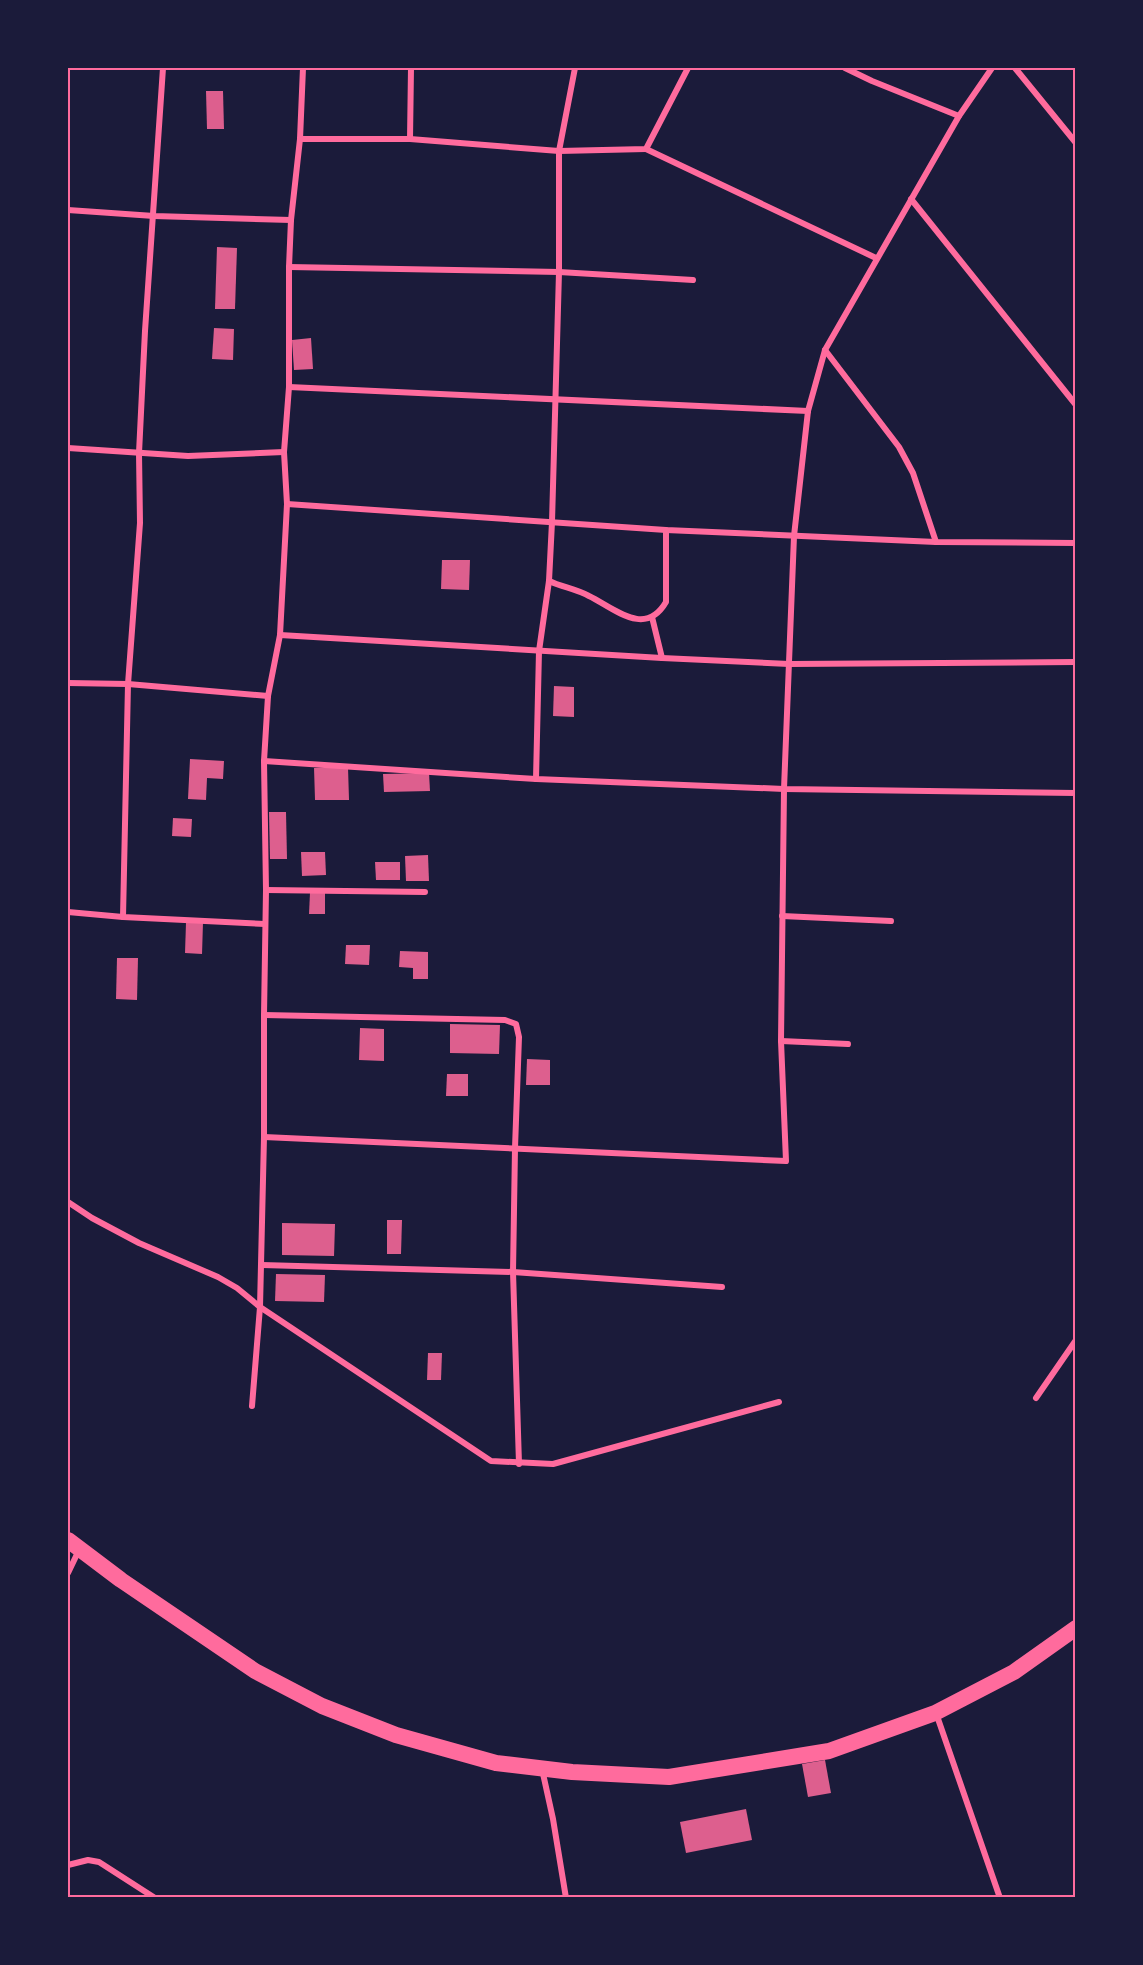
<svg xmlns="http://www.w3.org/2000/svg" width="1143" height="1965" font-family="'Fira Sans Condensed',sans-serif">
<rect width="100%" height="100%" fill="#1b1b3a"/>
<g fill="#dd5f8e">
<path d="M206 91H223L224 129H207Z"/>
<path d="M217 247 237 248 235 309H215Z"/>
<path d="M214 328 234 329 233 360 212 359Z"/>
<path d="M311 338 313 369 294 370 292 340Z"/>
<path d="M442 560H470L469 590 441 589Z"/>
<path d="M554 686 574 687V717L553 716Z"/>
<path d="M190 759 224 761 223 779 207 778 206 800 188 799Z"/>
<path d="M348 767 349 800H315L314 768Z"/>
<path d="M429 773 430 791 384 792 383 774Z"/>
<path d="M269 812H286L287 859H270Z"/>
<path d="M173 818 192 819 191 837 172 836Z"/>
<path d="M301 852H325L326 875 302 876Z"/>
<path d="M428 855 429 881H406L405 856Z"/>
<path d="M375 862H400V880H376Z"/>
<path d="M310 893H325V914H309Z"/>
<path d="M186 923H203L202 954 185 953Z"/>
<path d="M346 945H370L369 965 345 964Z"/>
<path d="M400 951 428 952V979H413V968L399 967Z"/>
<path d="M117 958H138L137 1000 116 999Z"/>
<path d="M450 1024 500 1025 499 1054 450 1053Z"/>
<path d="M360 1028 384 1029V1061L359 1060Z"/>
<path d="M527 1059 550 1060V1085H526Z"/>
<path d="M447 1074H468V1096H446Z"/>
<path d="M387 1220H402L401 1254H387Z"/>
<path d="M282 1223 335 1224 334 1256 282 1255Z"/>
<path d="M276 1274 325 1275 324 1302 275 1301Z"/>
<path d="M428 1353H442L441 1380H427Z"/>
<path d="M825 1760 831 1793 808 1797 802 1764Z"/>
<path d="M746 1809 752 1840 686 1853 680 1822Z"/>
</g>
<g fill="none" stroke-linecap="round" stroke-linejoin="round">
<g stroke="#ff6b9d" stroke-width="6">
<path d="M845 68 872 81 959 116"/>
<path d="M1015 68 1076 143"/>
<path d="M300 139H410L559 151 646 149 688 68"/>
<path d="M410 139 411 68"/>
<path d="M646 149 876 258"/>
<path d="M911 199 1076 405"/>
<path d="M68 210 154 216 291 220"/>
<path d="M289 267 559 272 693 280"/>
<path d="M825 350 899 447 913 473 936 542"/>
<path d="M289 387 808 411"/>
<path d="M68 448 188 456 284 452"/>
<path d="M287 504 666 530 936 542 1076 543"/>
<path d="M549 581C562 587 576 589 589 596 614 608 645 638 666 602V530"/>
<path d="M652 617 662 658"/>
<path d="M280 635 662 658 789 664 1076 662"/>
<path d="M68 683 128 684 268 696"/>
<path d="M264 761 536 779 784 789 1076 793"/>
<path d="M536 779 539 651 549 581 552 522 559 272V151L575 68"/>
<path d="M266 890 425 892"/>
<path d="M68 912 123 917 265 924"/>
<path d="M782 916 891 921"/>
<path d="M123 917 128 684 140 523 139 453 145 331 163 68"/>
<path d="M264 1015 505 1020 516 1024 519 1037 515 1148 513 1272 519 1464"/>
<path d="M781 1041 848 1044"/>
<path d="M264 1137 786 1161 781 1041 784 789 794 536 808 411 825 350 959 116 992 68"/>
<path d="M68 1202 92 1218 139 1243 218 1277 237 1288 260 1307 491 1461 553 1464 779 1402"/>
<path d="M262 1265 513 1272 722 1287"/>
<path d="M1036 1398 1076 1340"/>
<path d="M252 1406 260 1307 264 1137V1015L266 890 264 761 268 696 280 635 287 504 284 452 289 387V267L291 220 300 139 303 68"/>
<path d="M68 1573 79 1550"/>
<path d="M936 1713 1000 1898"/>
<path d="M542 1769 553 1819 566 1898"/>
<path d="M68 1865 88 1860 99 1862 155 1898"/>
</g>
<path stroke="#ff6b9d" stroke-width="16" d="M68 1540 121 1580 255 1671 322 1706 396 1735 496 1763 572 1772 669 1777 829 1751 935 1713 1014 1672 1076 1628"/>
</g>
<rect width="1143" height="1965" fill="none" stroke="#1b1b3a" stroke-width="138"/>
<rect x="69" y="69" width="1005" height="1827" fill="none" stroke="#ff6b9d" stroke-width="2"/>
</svg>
